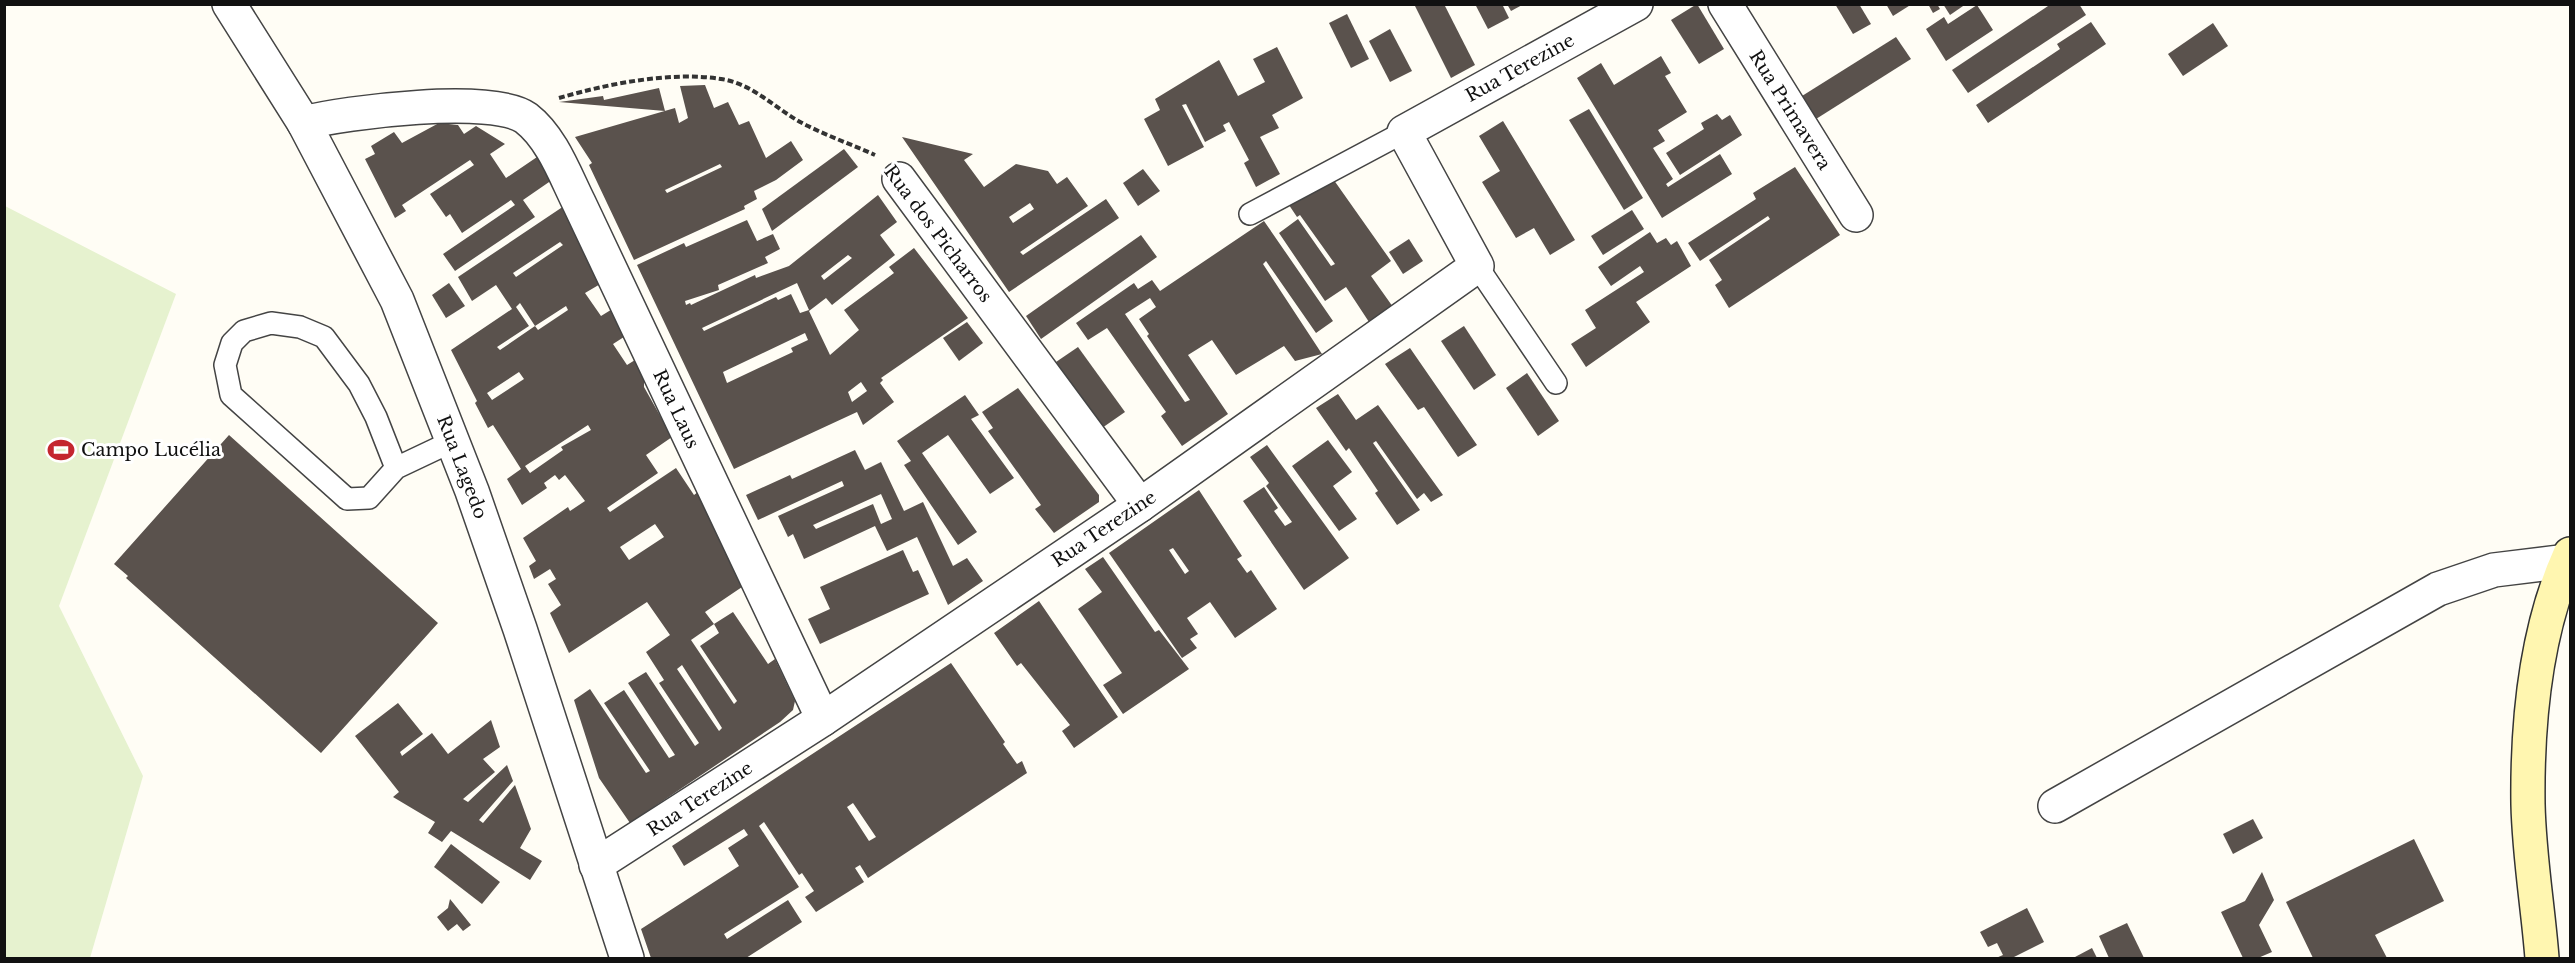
<svg xmlns="http://www.w3.org/2000/svg" width="2575" height="963" font-family="'Libre Baskerville',serif">
<rect width="100%" height="100%" fill="#fffdf5"/>
<path fill="#e6f2cf" d="M5 206 176 294 59 606 143 776 90 958H5Z"/>
<g fill="#5a524d" fill-rule="evenodd">
<path d="M1414 4H1444L1475 65 1451 78Z"/>
<path d="M1475 4H1502L1509 18 1488 29Z"/>
<path d="M1507 4H1524L1511 11Z"/>
<path d="M1697 4 1724 49 1699 64 1671 20Z"/>
<path d="M1835 4H1859L1871 24 1853 34Z"/>
<path d="M1886 4H1912L1893 16Z"/>
<path d="M1928 4H1937L1940 9 1933 13Z"/>
<path d="M1943 4H1966L1950 15Z"/>
<path d="M2051 4H2079L2086 15 1968 93 1952 70Z"/>
<path d="M1977 5 1993 30 1946 61 1926 29 1944 17 1948 24Z"/>
<path d="M1347 14 1369 59 1351 68 1329 23Z"/>
<path d="M2091 22 2106 44 1988 123 1976 105 2060 49 2057 44Z"/>
<path d="M2213 23 2228 46 2183 76 2168 54Z"/>
<path d="M1390 29 1412 71 1390 82 1369 41Z"/>
<path d="M1896 37 1911 59 1816 119 1802 96Z"/>
<path d="M1277 47 1303 98 1272 115 1279 128 1260 137 1280 174 1256 187 1244 163 1249 160 1229 122 1223 125 1226 131 1205 142 1186 104 1182 105 1204 147 1168 166 1144 119 1160 110 1155 99 1219 60 1238 96 1265 82 1253 59Z"/>
<path d="M1661 56 1671 73 1665 76 1687 112 1658 130 1665 141 1653 148 1673 179 1666 184 1668 187 1720 154 1732 174 1662 218 1577 78 1601 63 1614 85Z"/>
<path d="M705 85 714 108 728 102 739 125 749 121 766 158 791 141 803 160 776 180 754 191 757 199 744 206 745 209 634 260 589 165 592 163 575 137 675 108 679 123 688 118 680 86ZM720 164 722 167 667 193 665 190Z"/>
<path d="M659 88 665 111 559 102 603 96 604 100Z"/>
<path d="M1589 109 1643 198 1624 210 1569 120Z"/>
<path d="M1717 114 1722 120 1730 115 1742 135 1680 175 1666 153 1704 129 1701 123Z"/>
<path d="M1503 121 1575 240 1550 255 1534 228 1516 238 1482 182 1500 171 1479 136Z"/>
<path d="M439 123 458 125 464 134 476 126 505 144 490 154 506 178 540 155 552 180 523 200 535 217 455 271 443 254 515 205 511 200 462 233 450 214 446 217 430 194 474 165 470 160 402 205 406 211 395 218 365 159 375 154 371 146 394 132 402 143Z"/>
<path d="M902 137 973 154 964 160 984 187 1016 164 1048 171 1057 184 1067 177 1088 206 1020 252 1023 255 1106 199 1119 218 1009 292ZM1030 203 1034 209 1013 223 1009 217Z"/>
<path d="M844 149 858 167 772 231 762 209Z"/>
<path d="M1795 167 1840 235 1729 308 1715 285 1722 280 1709 260 1770 219 1768 216 1700 261 1688 243 1756 199 1753 193Z"/>
<path d="M1143 169 1160 191 1138 206 1123 183Z"/>
<path d="M1331 176 1391 261 1371 276 1393 307 1369 322 1346 287 1325 301 1279 233 1298 219 1331 266 1335 264 1300 215 1297 217 1289 205Z"/>
<path d="M878 195 897 222 880 235 895 255 832 305 826 298 809 311 830 355 859 330 844 310 894 273 889 267 914 248 968 318 881 378 883 380 880 383 894 402 863 425 857 412 734 469 637 265 684 243 686 247 747 220 757 241 773 234 780 249 765 257 768 263 718 285 719 290 685 301 686 305 690 303 691 305 755 275 756 278 789 266ZM848 255 852 258 824 280 821 276ZM797 283 809 310 800 313 791 294 778 300 776 297 704 331 702 328ZM805 333 808 340 791 348 793 352 727 383 723 372ZM861 382 867 391 852 402 848 392Z"/>
<path d="M564 206 602 283 585 293 601 316 614 308 627 335 613 344 627 365 635 360 644 377V387L672 437 646 455 658 473 607 508 610 512 676 468 694 495 698 492 742 587 705 612 714 624 691 640 734 704 737 701 700 646 719 633 714 624 733 612 768 664 775 659 795 701 793 710 780 722 630 823 599 778 574 700 590 689 646 773 650 771 604 703 624 690 669 758 675 755 628 683 646 672 695 746 699 743 659 683 664 680 646 652 670 635 647 602 569 653 550 613 561 605 548 584 556 579 550 569 534 579 529 566 536 561 523 538 568 507 570 511 585 501 565 475 559 480 555 475 544 483 547 488 522 505 507 479 521 469 493 425 488 428 475 403 477 401 451 350 512 309 496 285 472 301 458 277ZM560 242 563 245 516 277 513 273ZM520 303 535 326 566 306 568 310 538 330 535 326 500 350 497 347 529 326 516 307ZM519 372 524 379 492 400 487 393ZM588 425 591 430 561 447 563 450 530 473 525 466ZM655 524 664 537 629 560 620 547ZM682 665 722 728 719 731 677 669Z"/>
<path d="M1632 210 1644 229 1603 255 1591 236Z"/>
<path d="M1264 221 1333 321 1316 333 1266 261 1263 264 1322 354 1295 361 1284 346 1236 375 1212 340 1188 355 1228 414 1182 446 1161 416 1166 412 1107 328 1088 340 1076 323 1134 283 1138 289 1152 280 1160 291ZM1150 298 1156 307 1139 319 1149 334 1147 336 1190 400 1185 402 1125 314Z"/>
<path d="M1650 232 1657 243 1666 238 1671 245 1677 241 1691 266 1636 302 1650 322 1586 367 1571 344 1596 328 1585 310 1644 272 1640 266 1611 286 1598 267Z"/>
<path d="M1141 235 1157 257 1041 339 1026 316Z"/>
<path d="M1409 239 1423 261 1403 274 1389 252Z"/>
<path d="M449 283 465 306 446 318 432 295Z"/>
<path d="M967 322 983 343 959 361 943 338Z"/>
<path d="M1464 326 1496 375 1474 390 1441 341Z"/>
<path d="M1078 347 1125 412 1102 428 1056 362Z"/>
<path d="M1410 348 1477 445 1458 457 1424 407 1418 410 1385 364Z"/>
<path d="M1527 373 1559 421 1538 436 1506 388Z"/>
<path d="M1018 388 1099 495V502L1054 533 1035 509 1041 505 988 431 993 428 982 412Z"/>
<path d="M1338 394 1356 420 1378 405 1443 495 1431 502 1424 493 1417 499 1376 441 1373 443 1420 510 1397 525 1375 493 1378 491 1349 448 1346 451 1316 408Z"/>
<path d="M965 395 979 415 971 419 1014 478 990 494 948 435 922 453 977 532 958 545 904 465 911 461 897 441Z"/>
<path d="M229 435 438 623 321 753 126 578 128 576 114 564Z"/>
<path d="M1328 440 1352 472 1333 486 1357 519 1339 531 1292 466Z"/>
<path d="M1267 445 1349 558 1304 590 1243 501 1264 487 1278 508 1274 511 1285 526 1292 522 1266 486 1269 483 1250 457Z"/>
<path d="M855 450 865 470 881 462 904 511 923 502 953 566 967 558 983 581 948 605 917 537 887 551 875 526 804 559 793 534 788 537 778 516 844 486 842 481 758 520 746 495 790 475 792 479ZM881 494 892 519 881 524 873 504 816 529 813 525Z"/>
<path d="M1199 490 1242 556 1237 559 1247 573 1251 570 1277 609 1235 638 1210 602 1187 618 1198 634 1190 639 1197 648 1182 658 1109 553ZM1173 548 1189 571 1185 574 1169 550Z"/>
<path d="M903 550 913 572 918 570 929 594 820 644 808 619 830 609 820 587Z"/>
<path d="M1103 557 1155 632 1159 630 1189 669 1123 714 1103 685 1122 673 1078 609 1102 592 1085 569Z"/>
<path d="M1039 601 1118 717 1074 748 1062 731 1070 725 1021 663 1017 666 994 633Z"/>
<path d="M951 663 1005 742 1003 744 1017 764 1022 761 1027 773 868 878 860 865 855 868 864 882 816 912 805 897 814 891 802 873 799 875 764 822 759 826 799 887 724 934 727 939 788 900 802 922 746 958H651L641 929 739 866 728 848 748 835 744 829 684 866 672 846ZM853 803 876 837 869 841 847 807Z"/>
<path d="M398 703 423 734 400 752 402 756 432 733 448 754 491 720 500 747 483 759 495 772 463 799 468 802 507 765 513 781 479 820 483 823 515 785 531 829 520 848 542 861 530 880 451 831 442 842 428 833 435 822 393 797 399 792 355 736Z"/>
<path d="M2253 819 2263 838 2233 854 2223 834Z"/>
<path d="M2414 839 2444 901 2375 935 2387 958H2313L2286 902Z"/>
<path d="M451 844 500 882 482 904 434 867Z"/>
<path d="M2262 872 2274 900 2259 925 2272 952 2258 958H2243L2221 912 2245 901Z"/>
<path d="M450 899 471 925 463 931 457 924 448 931 437 917 448 908Z"/>
<path d="M2027 908 2044 942 2012 958H1996L2003 955 1997 943 1988 947 1980 932Z"/>
<path d="M2127 923 2144 958H2109L2099 936Z"/>
<path d="M2092 948 2097 958H2076L2075 957Z"/>
</g>
<g fill="none" stroke-linecap="round" stroke-linejoin="round">
<g stroke="#444" stroke-width="24">
<g id="lane">
<path d="M1250 214 1404 132"/>
<path d="M1477 266 1556 383"/>
<path d="M396 468 376 417 359 384 324 337 300 327 271 323 244 331 232 343 225 365 231 395 347 499 369 498 396 468 453 441"/>
</g>
</g>
<g stroke="#444" stroke-width="36">
<g id="street">
<path d="M229 4 304 123 397 300 472 491 520 629 627 958"/>
<path d="M1725 4 1856 215"/>
<path d="M304 123C345 112 493 94 526 118 552 138 565 175 579 203L823 719"/>
<path d="M899 179 1140 505"/>
<path d="M2055 806 2438 589 2494 570 2567 561"/>
<path d="M596 865 823 719 1140 505 1477 266 1404 132 1636 4"/>
</g>
</g>
<g stroke="#333" stroke-width="36">
<path id="secondary" d="M2542 958C2538 907 2529 855 2528 804 2527 722 2536 629 2570 554"/>
</g>
<path stroke="#333" stroke-width="4" stroke-dasharray="6 3" stroke-linecap="butt" d="M559 98C607 84 671 71 721 79 755 84 778 112 808 126 830 137 853 145 875 155"/>
<use href="#lane" stroke="#fff" stroke-width="21"/>
<use href="#street" stroke="#fff" stroke-width="33"/>
<use href="#secondary" stroke="#fff6b0" stroke-width="33"/>
</g>
<defs>
<g id="stadium-bare" transform="scale(2.07)"><path d="M0-5a6.5 5 0 1 0 0 10a6.5 5 0 1 0 0-10ZM-3.5-1.8h7v3.6h-7Z" fill="#c4262e" stroke="#fff" stroke-width="2.5" paint-order="stroke"/></g>
</defs>
<g fill-rule="evenodd">
<use href="#stadium-bare" x="61" y="450"/>
</g>
<g text-anchor="middle" stroke-width="6" stroke-linejoin="round" paint-order="stroke">
<g font-size="18" fill="#111" stroke="#fff">
<text transform="translate(1520 68) rotate(-29)" y="6">Rua Terezine</text>
<text transform="translate(1790 110) rotate(58)" y="6">Rua Primavera</text>
<text transform="translate(938 234) rotate(53)" y="6">Rua dos Picharros</text>
<text transform="translate(676 409) rotate(65)" y="6">Rua Laus</text>
<text transform="translate(462 467) rotate(69)" y="6">Rua Lagedo</text>
<text transform="translate(1104 529) rotate(-34)" y="6">Rua Terezine</text>
<text transform="translate(700 799) rotate(-33)" y="6">Rua Terezine</text>
</g>
<g font-size="18" fill="#111" stroke="#fff" text-anchor="start">
<text x="81" y="456">Campo Lucélia</text>
</g>
</g>
<rect width="2575" height="963" fill="none" stroke="#111111" stroke-width="12"/>
</svg>
